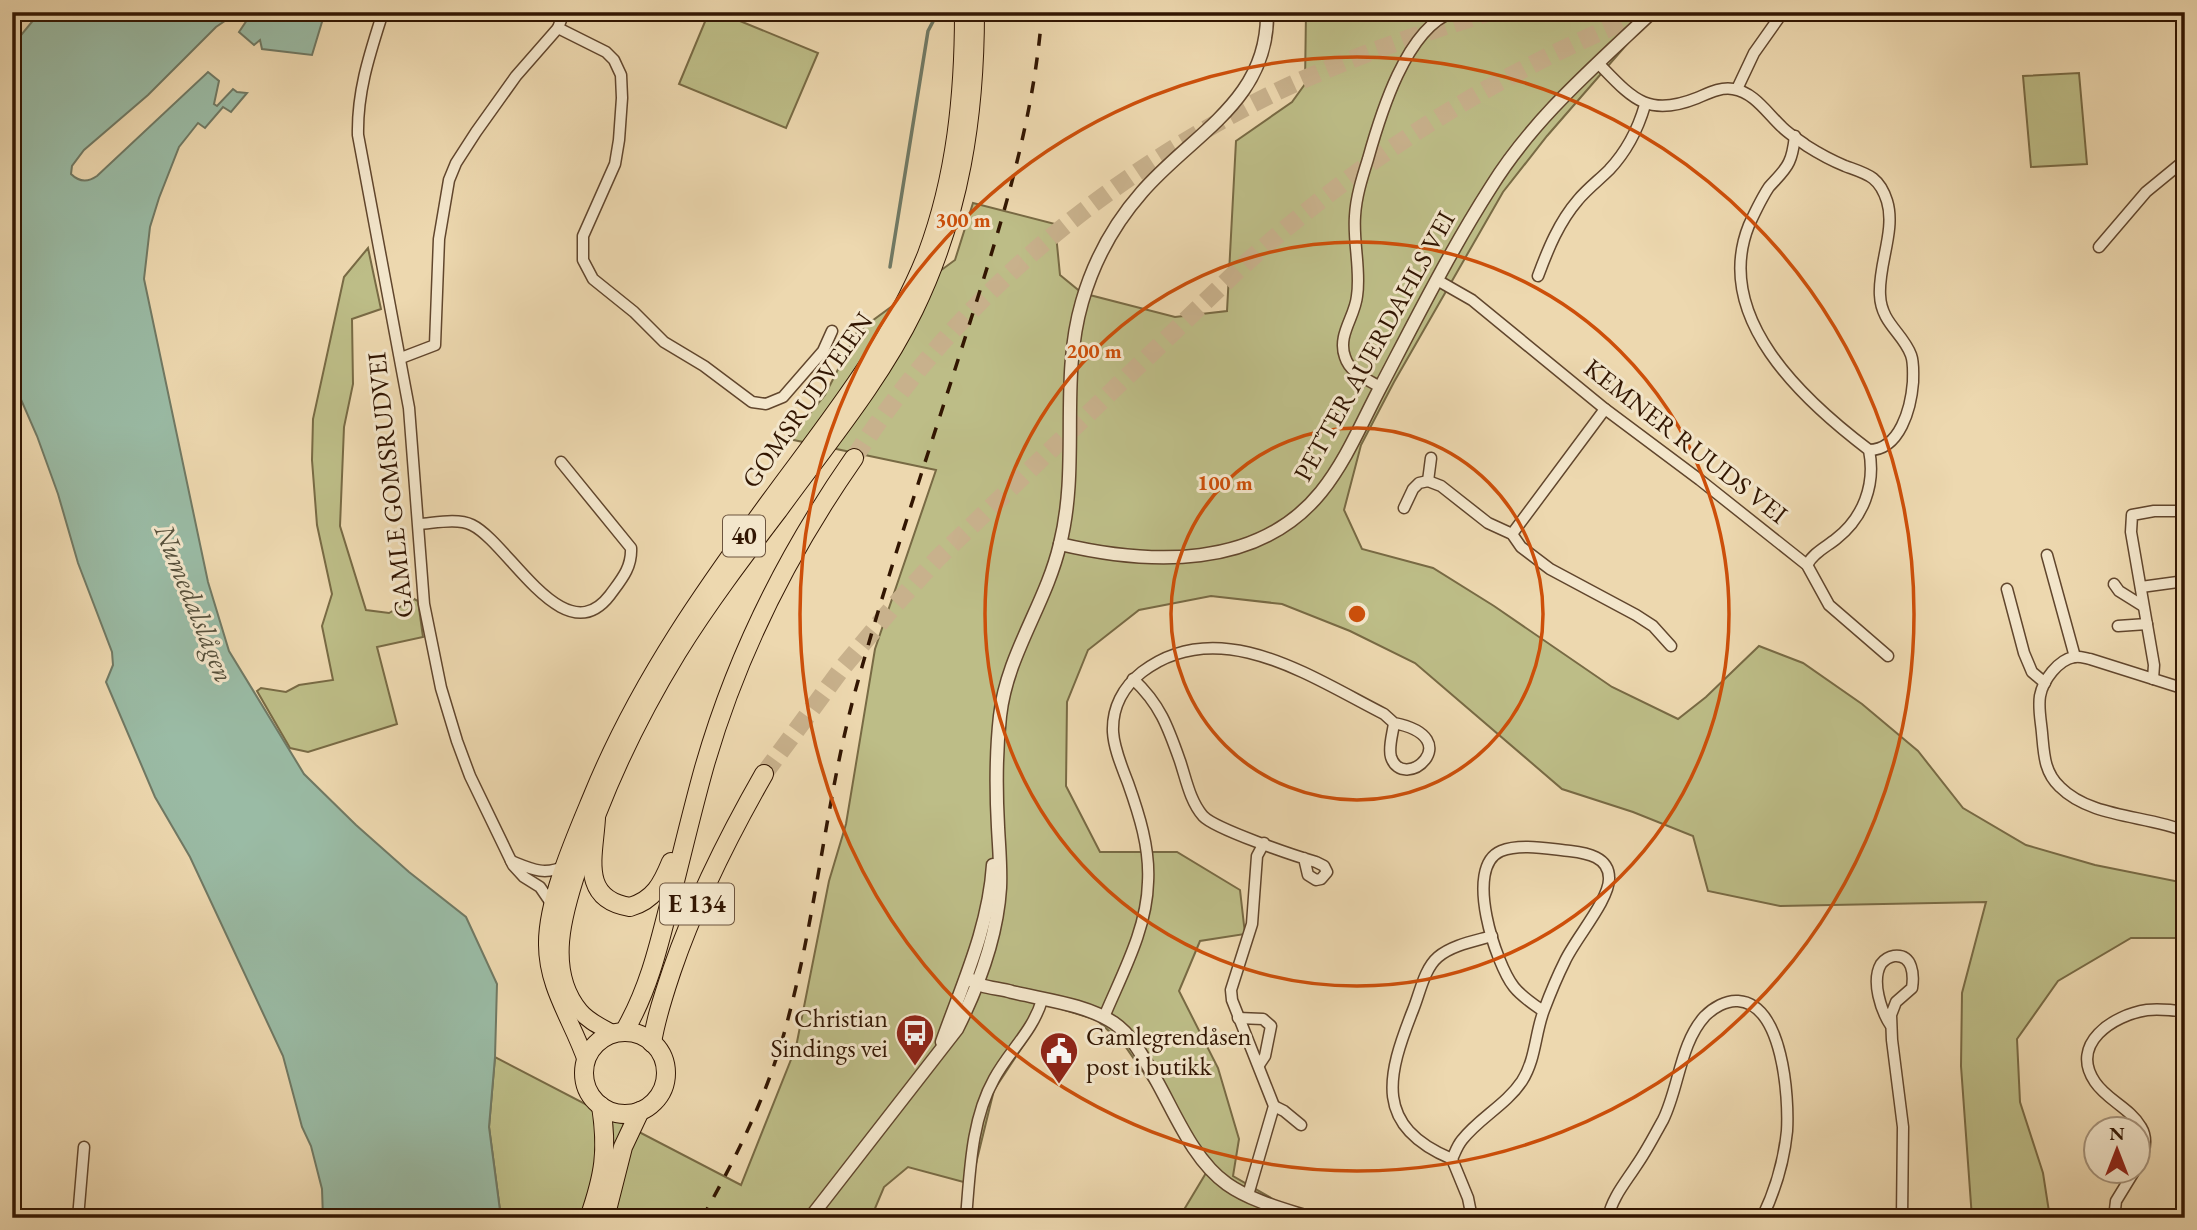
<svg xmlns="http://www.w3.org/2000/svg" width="2197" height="1230" font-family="'EB Garamond',serif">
<rect width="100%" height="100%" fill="#edd8af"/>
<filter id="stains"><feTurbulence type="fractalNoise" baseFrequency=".00286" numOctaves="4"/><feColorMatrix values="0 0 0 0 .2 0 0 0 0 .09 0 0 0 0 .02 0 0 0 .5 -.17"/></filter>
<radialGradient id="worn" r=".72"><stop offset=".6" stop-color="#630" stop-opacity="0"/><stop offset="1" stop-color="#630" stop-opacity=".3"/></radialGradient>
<g fill="#bdbd87" stroke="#786a44" stroke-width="2">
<path d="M709 12H718L818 53 786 128 679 84Z"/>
<path d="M1306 12H1655L1547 136 1503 192 1394 382 1361 445 1344 510 1362 549 1433 568 1494 606 1612 687 1678 719 1706 697 1759 646 1803 663 1862 704 1918 751 1963 808 2026 845 2095 865 2185 883V941L2179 938H2131L2058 981 2017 1039 2020 1102 2043 1173 2050 1218H1972L1961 1066 1962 993 1986 902 1780 906 1708 891 1693 836 1633 812 1562 789 1415 663 1350 631 1282 604 1211 596 1139 610 1088 650 1067 702 1066 786 1100 852H1177L1240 890 1245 934 1200 941 1179 991 1218 1068 1239 1139 1233 1176 1285 1206 1315 1218H1179L1209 1168 1125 1046 1097 1020 1042 1003 1032 1032 994 1090 971 1184 908 1167 884 1187 871 1218H501L489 1127 495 1057 741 1185 796 1047 829 881 846 824 875 649 936 470 789 439 825 395 857 332 955 260 973 203 1055 224 1060 275 1082 293 1175 317 1227 311 1236 141 1292 102 1305 84Z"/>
<path d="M2079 73 2087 164 2031 167 2023 76Z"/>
<path d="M368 248 381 309 352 319 353 384 344 427 340 526 366 610 389 613 414 599 418 601 423 637 377 647 397 724 308 752 290 748 257 691 261 688 286 692 299 685 333 680 322 626 332 594 317 525 312 460 313 419 344 277Z"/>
</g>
<g fill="#9abba5" stroke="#707964" stroke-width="2">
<path d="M40 12H238L216 27 148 95 84 150 72 166 71 174C79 182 87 183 97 176L208 72 219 81 214 104 217 106 233 89 237 92 247 93 231 112 223 107 205 128 198 123 179 147 159 198 150 227 144 279 208 582 229 651 304 774 356 825 409 872 466 917 497 984 495 1057 489 1127 501 1218H323L322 1189 311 1146 302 1127 283 1056 190 857 155 797 106 682 113 665 112 652 78 563 58 494 37 436 12 379V46Z"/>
<path d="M246 12H325L312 55 262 49 260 40 254 45 239 32 247 20Z"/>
</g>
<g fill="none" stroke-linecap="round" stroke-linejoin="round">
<path stroke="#707964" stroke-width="3.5" d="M890 267 928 31 938 12"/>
<g stroke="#c8b18c" stroke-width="18" stroke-dasharray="18 9" stroke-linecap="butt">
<path d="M854 458C955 302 1101 179 1268 96 1339 61 1415 35 1491 12"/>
<path d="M764 774 840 671 893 607 937 559 1234 274C1355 162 1494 73 1648 12"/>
</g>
<g stroke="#61462d" stroke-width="13">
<g id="minor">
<path d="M383 12C370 53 357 91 358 135L409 408 424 604 441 688 457 741 470 776 513 865 524 877 540 887 553 906"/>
<path d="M558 28 606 52 614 60 621 75 622 98 619 140 615 164 583 236V260L593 279 634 312 664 342 704 366 752 402 766 404 783 397 823 351 832 331"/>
<path d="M1598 63C1632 98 1647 118 1697 98 1709 93 1720 87 1733 89 1754 92 1767 113 1782 127 1789 134 1799 140 1807 146 1818 153 1833 161 1845 166 1867 174 1879 176 1887 201 1896 230 1878 265 1880 295 1881 323 1903 333 1911 355 1914 363 1913 373 1913 382 1911 408 1900 450 1869 450"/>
<path d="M1737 89 1754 53 1783 12"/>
<path d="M1795 136C1794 144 1793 154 1789 162 1785 171 1776 179 1769 187 1761 199 1755 212 1749 225 1712 317 1803 400 1869 450 1876 485 1863 518 1836 539 1826 547 1813 553 1807 565"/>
<path d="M2099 247 2146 192 2185 160"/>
<path d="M1538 276C1548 249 1559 222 1578 200 1587 189 1599 180 1609 170 1627 151 1638 129 1645 105"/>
<path d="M1437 280 1472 300 1605 409 1700 480 1807 565 1829 605 1888 656"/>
<path d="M401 358 435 345 439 239 449 180 456 163 476 132 516 76 558 28 564 12"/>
<path d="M1380 387C1367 379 1350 373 1345 357 1337 335 1355 317 1357 296 1361 270 1353 243 1355 216 1356 197 1362 178 1368 159 1380 116 1406 28 1453 12"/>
<path d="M1428 481 1431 458"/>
<path d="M1404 508 1413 489 1419 483 1428 481 1441 486 1488 523 1512 534 1521 547 1550 569 1636 615 1653 626 1671 646"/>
<path d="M419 524C435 523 457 518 472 525 509 543 564 655 610 595 621 580 632 568 631 548L561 462"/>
<path d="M1512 534 1605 409"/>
<path d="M2047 555 2075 657"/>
<path d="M2114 584 2119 591 2143 606"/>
<path d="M2141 587 2185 581"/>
<path d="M2007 589 2024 653 2032 672 2045 683"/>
<path d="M2118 626 2147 624"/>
<path d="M1133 679C1160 704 1168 727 1180 761 1186 779 1190 801 1203 816 1215 829 1295 856 1316 862L1324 866 1327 872 1321 879 1316 880 1308 875 1304 858"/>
<path d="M2153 679 2154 665 2131 532 2132 515 2154 511H2185"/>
<path d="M2185 689 2090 659C2085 658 2079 656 2074 657 2058 660 2043 680 2040 696 2038 708 2041 721 2042 733 2044 754 2044 772 2060 787 2091 818 2146 815 2185 831"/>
<path d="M511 861C531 869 544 876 565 866"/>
<path d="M1104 1017C1122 974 1147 929 1148 882 1150 848 1139 814 1128 783 1122 767 1114 749 1113 732 1112 708 1123 687 1142 672 1219 613 1311 677 1384 714L1394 723C1393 733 1388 747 1391 757 1403 794 1469 738 1394 723"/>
<path d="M1238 1018 1263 1019 1271 1026 1265 1056 1259 1065"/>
<path d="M1891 1026C1881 1011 1871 981 1881 964 1885 959 1888 957 1894 956 1913 954 1914 975 1912 988L1896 1002 1891 1015 1892 1040 1903 1127 1902 1218"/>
<path d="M1274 1106 1284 1111 1301 1125"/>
<path d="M1452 1159C1373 1126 1387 1076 1413 1010 1420 993 1424 969 1438 957 1452 945 1475 941 1492 936"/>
<path d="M2138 1167C2144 1155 2149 1140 2141 1127 2130 1108 2107 1100 2095 1082 2069 1044 2113 1015 2147 1010 2159 1009 2172 1010 2185 1012"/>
<path d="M1248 1195 1274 1106 1232 1000 1231 990 1252 924 1257 856 1264 843"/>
<path d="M78 1218 84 1147"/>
<path d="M966 1218C970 1172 971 1120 994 1079 1009 1051 1033 1031 1042 1000"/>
<path d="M1472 1218 1468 1198 1452 1159C1455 1153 1457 1146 1462 1140 1479 1118 1506 1105 1522 1081 1536 1059 1535 1033 1544 1010 1550 994 1557 977 1565 961 1575 939 1610 899 1609 878 1609 857 1587 853 1570 851 1549 849 1520 843 1501 851 1463 867 1496 964 1514 987 1522 997 1533 1004 1543 1011"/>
<path d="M1608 1218C1612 1198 1625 1183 1636 1166 1646 1152 1654 1136 1663 1120 1679 1088 1680 1043 1705 1016 1713 1008 1726 1000 1738 1001 1783 1004 1789 1097 1787 1131 1784 1161 1775 1191 1762 1218"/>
<path d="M2114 1218 2116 1201 2135 1170"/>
</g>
</g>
<g stroke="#61462d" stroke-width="15">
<g id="tertiary">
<path d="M1060 544C1149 565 1258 570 1321 492 1346 461 1362 422 1381 386 1416 319 1450 251 1491 187 1533 119 1594 67 1652 12"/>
<path d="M967 977C981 989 995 987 1012 992 1045 1000 1085 1004 1114 1023 1133 1036 1144 1059 1155 1078 1175 1113 1193 1160 1227 1184 1251 1201 1283 1209 1311 1218"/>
<path d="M942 1042C962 985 989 928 993 865"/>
<path d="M810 1218 957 1029C979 985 997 938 1000 888 1001 867 999 847 998 827 996 791 996 752 1000 716 1007 654 1046 604 1060 544 1080 465 1059 381 1082 302 1094 260 1113 225 1142 192 1192 134 1269 101 1267 12"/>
</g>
</g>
<g stroke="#321602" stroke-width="18">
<g id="primary">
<path d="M614 1034C602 1027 589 1022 580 1011 546 970 564 912 579 867 603 792 637 720 678 653 709 603 744 557 779 511 826 446 880 382 915 310 961 215 976 117 976 12"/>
<path d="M586 1061C573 1022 547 988 547 945 546 901 575 836 592 795 639 680 707 585 780 486 835 412 892 340 926 254 955 176 963 95 963 12"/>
</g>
</g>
<g stroke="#321602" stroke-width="20">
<g id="trunk">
<path d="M596 818C594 855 579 899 630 907 654 900 662 884 671 862"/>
<path d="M624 1032C649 989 659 945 671 897 682 854 692 811 704 768 736 656 787 554 854 458"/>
<circle cx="625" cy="1073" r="41"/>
<path d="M652 1043C656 1017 664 994 672 970 696 900 728 837 764 774"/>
<path d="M589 1218C604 1175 608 1151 601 1106"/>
<path d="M605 1218 623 1147 640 1111"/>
</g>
</g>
<use href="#minor" stroke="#f3e6cb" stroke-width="10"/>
<use href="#tertiary" stroke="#f3e6cb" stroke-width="12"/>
<use href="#primary" stroke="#edd8af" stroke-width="16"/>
<use href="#trunk" stroke="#edd8af" stroke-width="18"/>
<path stroke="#321602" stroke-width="3.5" stroke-dasharray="12 12" stroke-linecap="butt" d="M702 1218C739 1153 771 1087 789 1015 818 905 827 791 858 681 892 559 933 440 971 319 1003 218 1034 119 1042 12"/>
</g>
<g fill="none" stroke="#cd4f0a" stroke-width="3.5">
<circle cx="1357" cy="614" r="186"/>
<circle cx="1357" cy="614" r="372"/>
<circle cx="1357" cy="614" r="557"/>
</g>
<defs>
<g id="bus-pin" transform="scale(2.0125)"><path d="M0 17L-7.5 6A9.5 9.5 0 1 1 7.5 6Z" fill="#8f2418" stroke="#f3e6cb"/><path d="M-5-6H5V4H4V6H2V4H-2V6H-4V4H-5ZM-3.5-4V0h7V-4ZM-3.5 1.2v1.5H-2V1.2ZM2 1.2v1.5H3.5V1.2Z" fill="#fff"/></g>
<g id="civic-pin" transform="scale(2.0125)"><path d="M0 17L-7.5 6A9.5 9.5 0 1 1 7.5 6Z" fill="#8f2418" stroke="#f3e6cb"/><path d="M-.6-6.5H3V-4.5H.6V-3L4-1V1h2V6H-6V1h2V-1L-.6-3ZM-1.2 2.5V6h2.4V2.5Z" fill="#fff"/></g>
</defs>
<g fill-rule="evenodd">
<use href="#bus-pin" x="915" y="1033"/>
<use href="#civic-pin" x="1059" y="1051"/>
</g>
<g text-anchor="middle" stroke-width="6" stroke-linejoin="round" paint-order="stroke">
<g fill="#f3e6cb" stroke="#6c543e" stroke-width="2">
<rect x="723" y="515.5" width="42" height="41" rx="5"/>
<rect x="660" y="883.5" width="74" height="41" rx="5"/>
</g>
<g font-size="24" font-weight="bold" fill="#321602">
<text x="744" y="544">40</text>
<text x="697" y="912">E 134</text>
</g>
<g font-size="26" fill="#321602" stroke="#f3e6cb">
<text transform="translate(1374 346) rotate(-61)" y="9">PETTER AUERDAHLS VEI</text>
<text transform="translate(807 400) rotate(-55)" y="9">GOMSRUDVEIEN</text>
<text transform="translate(1686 441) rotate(38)" y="9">KEMNER RUUDS VEI</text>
<text transform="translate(390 485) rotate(-96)" y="9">GAMLE GOMSRUDVEI</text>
</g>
<g font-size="26" fill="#321602" stroke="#f3e6cb" text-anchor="end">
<text x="888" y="1027">Christian<tspan x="888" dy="30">Sindings vei</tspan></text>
<text x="1086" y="1045" text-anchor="start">Gamlegrendåsen<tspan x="1086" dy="30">post i butikk</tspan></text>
</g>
<g font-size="28" font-style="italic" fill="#56503b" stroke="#f3e6cb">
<text transform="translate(195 603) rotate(68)" y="10">Numedalslågen</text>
</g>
</g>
<circle cx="1357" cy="614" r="10" fill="#cd4f0a" stroke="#f3e6cb" stroke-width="3.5"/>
<g font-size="21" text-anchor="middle" font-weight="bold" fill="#cd4f0a" stroke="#f3e6cb" stroke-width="6" stroke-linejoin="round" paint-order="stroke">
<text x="963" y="227">300 m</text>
<text x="1094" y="358">200 m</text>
<text x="1225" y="490">100 m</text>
</g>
<rect width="2197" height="1230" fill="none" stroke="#edd8af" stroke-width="42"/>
<rect x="14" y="14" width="2169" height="1202" fill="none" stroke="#321602" stroke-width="3.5"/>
<rect x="21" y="21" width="2155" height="1188" fill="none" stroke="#321602" stroke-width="2"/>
<g transform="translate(2117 1150)"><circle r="33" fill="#f3e6cb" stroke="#a6937b" stroke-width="2"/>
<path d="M0-5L12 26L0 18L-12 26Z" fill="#8f2418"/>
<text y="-10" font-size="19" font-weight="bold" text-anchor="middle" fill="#321602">N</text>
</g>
<rect width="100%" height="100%" filter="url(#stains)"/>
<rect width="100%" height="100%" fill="url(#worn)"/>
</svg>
